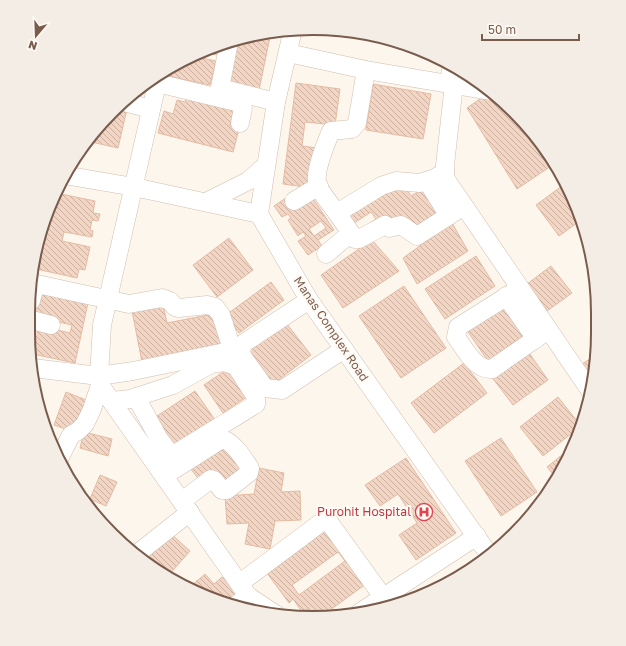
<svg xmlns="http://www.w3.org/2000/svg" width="626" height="646" font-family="'Golos Text',sans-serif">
<defs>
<pattern id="building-back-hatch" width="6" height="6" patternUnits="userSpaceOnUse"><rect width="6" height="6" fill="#f3d5c3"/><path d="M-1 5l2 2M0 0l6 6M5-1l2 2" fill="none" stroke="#cab0a1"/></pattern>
</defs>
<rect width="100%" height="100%" fill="#fdf6ec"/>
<g fill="url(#building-back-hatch)" stroke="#e6bba3" fill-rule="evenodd">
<path d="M271 32 258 95 221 87 231 41Z"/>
<path d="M221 45 218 55 202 52Z"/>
<path d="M192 56 216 61 210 85 167 76 169 69Z"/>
<path d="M296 83 340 89 335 125 305 122 302 146 318 148 313 188 283 184Z"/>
<path d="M373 84 431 94 423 139 366 130Z"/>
<path d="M487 94 502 100 539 139 554 164 517 189 467 108Z"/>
<path d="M187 96 234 108 230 126 239 129 233 152 158 133 164 111 173 114 177 100 185 102Z"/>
<path d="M118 107 127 109 118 148 87 141 99 125Z"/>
<path d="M401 181 411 196 423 189 438 215 412 230 408 218 403 217 391 227 356 232 376 219 371 212 351 225 342 213Z"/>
<path d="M566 183 581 220 559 236 536 205Z"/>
<path d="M56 193 95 201 93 213 100 214 98 221 92 220 90 230 93 231 92 237 64 232 62 241 90 247 85 270 79 269 77 278 32 268 43 221Z"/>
<path d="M312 197 334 230 318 240 322 246 308 255 298 241 306 236 303 232 298 236 288 220 291 218 288 214 282 217 274 206 286 198ZM321 221 326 228 314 236 309 229Z"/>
<path d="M452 223 468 251 417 284 403 258Z"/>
<path d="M229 238 253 270 217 297 193 265Z"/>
<path d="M372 240 399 271 343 308 321 275Z"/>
<path d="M476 256 495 286 445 319 425 289Z"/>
<path d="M551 266 572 293 547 311 527 284Z"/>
<path d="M271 282 284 300 239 333 226 315Z"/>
<path d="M36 286 89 298 75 363 33 354 32 324 70 333 72 325 32 316Z"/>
<path d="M404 286 446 348 401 378 359 316Z"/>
<path d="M162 300 167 323 218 313 224 346 142 362 131 306Z"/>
<path d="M501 303 525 334 488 361 466 329Z"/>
<path d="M283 319 311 355 272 385 244 349Z"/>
<path d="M527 350 548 380 513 405 491 376Z"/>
<path d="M596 355V370L593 381 582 364Z"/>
<path d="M464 363 487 393 434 433 411 403Z"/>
<path d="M229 368 248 396 223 413 204 385Z"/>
<path d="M195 391 215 420 174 447 154 418Z"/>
<path d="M66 392 86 400 74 432 54 425Z"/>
<path d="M558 397 581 426 543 456 520 427Z"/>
<path d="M84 432 112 439 108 456 80 448Z"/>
<path d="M501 438 537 492 501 516 465 461Z"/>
<path d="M223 443 244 471 223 487 201 482 190 468Z"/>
<path d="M573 446 560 475 557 479 547 467Z"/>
<path d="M406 458 456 533 416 560 399 535 417 523 398 494 380 506 365 485Z"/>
<path d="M259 468 284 473 281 492 300 491 301 520 275 521 270 549 245 544 249 523 227 524 225 496 254 494Z"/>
<path d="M100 475 117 482 106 506 90 499Z"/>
<path d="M328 523 370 581 322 616 319 613 313 617 307 609 302 612 293 599 289 603 264 569ZM338 552 345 561 299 595 292 585Z"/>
<path d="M169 532 190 551 167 577 144 560Z"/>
<path d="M205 574 214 584 222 577 238 593 227 604 196 592 191 586Z"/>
</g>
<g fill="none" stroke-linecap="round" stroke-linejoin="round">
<g stroke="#d1beb0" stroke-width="19">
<g id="minor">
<path d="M293 29 276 102 259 214 309 300 490 556"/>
<path d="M229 42 220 88 276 102"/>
<path d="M288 53 366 70 490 91"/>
<path d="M366 70 357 123 352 129 331 131C326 143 315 169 317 182 318 190 332 206 337 213L381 186 396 181 420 183 435 178 445 172"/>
<path d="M159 75 102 325 99 376 100 385 248 596 278 616"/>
<path d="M157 83 240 103 243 108 240 123"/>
<path d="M449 84 452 64"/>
<path d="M454 84 445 165V178L591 392"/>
<path d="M124 102 151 109"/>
<path d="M64 175 134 187 259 214"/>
<path d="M427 181 449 216"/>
<path d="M294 201 319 186"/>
<path d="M206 202 248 181 266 165"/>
<path d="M337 213 355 239H359L385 225 389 228 401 225 417 236 464 206"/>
<path d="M326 254 351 233"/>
<path d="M520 288 458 327 456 337C465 349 475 370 492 369L548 330"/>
<path d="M506 296 536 339"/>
<path d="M309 300 244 343 241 350 242 356 265 388 282 390 344 349"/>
<path d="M31 301 35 286 37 284 129 304 162 298 170 301 175 307 179 308 207 305 215 307 221 315 231 346 225 352 133 371 99 376 33 368"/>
<path d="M32 320 51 325"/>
<path d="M136 397 159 439 171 455"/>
<path d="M112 401 130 399 173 385 211 364 224 362 236 366 256 397V404L157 465"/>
<path d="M59 459 71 435 78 431 85 424 92 409 100 385"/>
<path d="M164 476 222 439C233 441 244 459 250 468L249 473 227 490H222L214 480 211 479 182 501"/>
<path d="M137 556 138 553 190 512"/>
<path d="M240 583 323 521 329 522 383 597"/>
<path d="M235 606 248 596"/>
<path d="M359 613 477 536"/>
</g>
</g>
<use href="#minor" stroke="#fff" stroke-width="18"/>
</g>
<defs>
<g id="hospital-ring" transform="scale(0.9)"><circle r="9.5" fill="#fffaf3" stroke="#e0444e" stroke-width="1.5"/><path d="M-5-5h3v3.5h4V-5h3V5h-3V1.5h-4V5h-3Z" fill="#e0444e"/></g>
</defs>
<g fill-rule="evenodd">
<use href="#hospital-ring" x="424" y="512"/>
</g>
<g text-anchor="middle" stroke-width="4" stroke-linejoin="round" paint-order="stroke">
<g font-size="12" fill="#7a5c4d" stroke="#fffaf3">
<text transform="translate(331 329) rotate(56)" y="4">Manas Complex Road</text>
</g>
<g font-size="12" fill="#be3a42" stroke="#fffaf3" text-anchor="end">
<text x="411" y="516">Purohit Hospital</text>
</g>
</g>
<path d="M0 0H626V646H0ZM313 35H313A278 278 0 0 1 591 313V333A278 278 0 0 1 313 611H313A278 278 0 0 1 35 333V313A278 278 0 0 1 313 35Z" fill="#f4ede6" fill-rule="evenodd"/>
<path fill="none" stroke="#7a5c4d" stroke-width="2" d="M313 35H313A278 278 0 0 1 591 313V333A278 278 0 0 1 313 611H313A278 278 0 0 1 35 333V313A278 278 0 0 1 313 35Z"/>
<g transform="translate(36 36) rotate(199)" stroke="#fffaf3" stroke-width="3" paint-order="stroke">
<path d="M0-3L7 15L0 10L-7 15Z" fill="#7a5c4d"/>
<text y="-6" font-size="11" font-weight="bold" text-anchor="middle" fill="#7a5c4d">N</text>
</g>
<path d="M482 34v6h97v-6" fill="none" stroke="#7a5c4d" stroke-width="2"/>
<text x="488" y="34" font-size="12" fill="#7a5c4d" stroke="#fffaf3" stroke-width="3" paint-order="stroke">50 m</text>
</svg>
